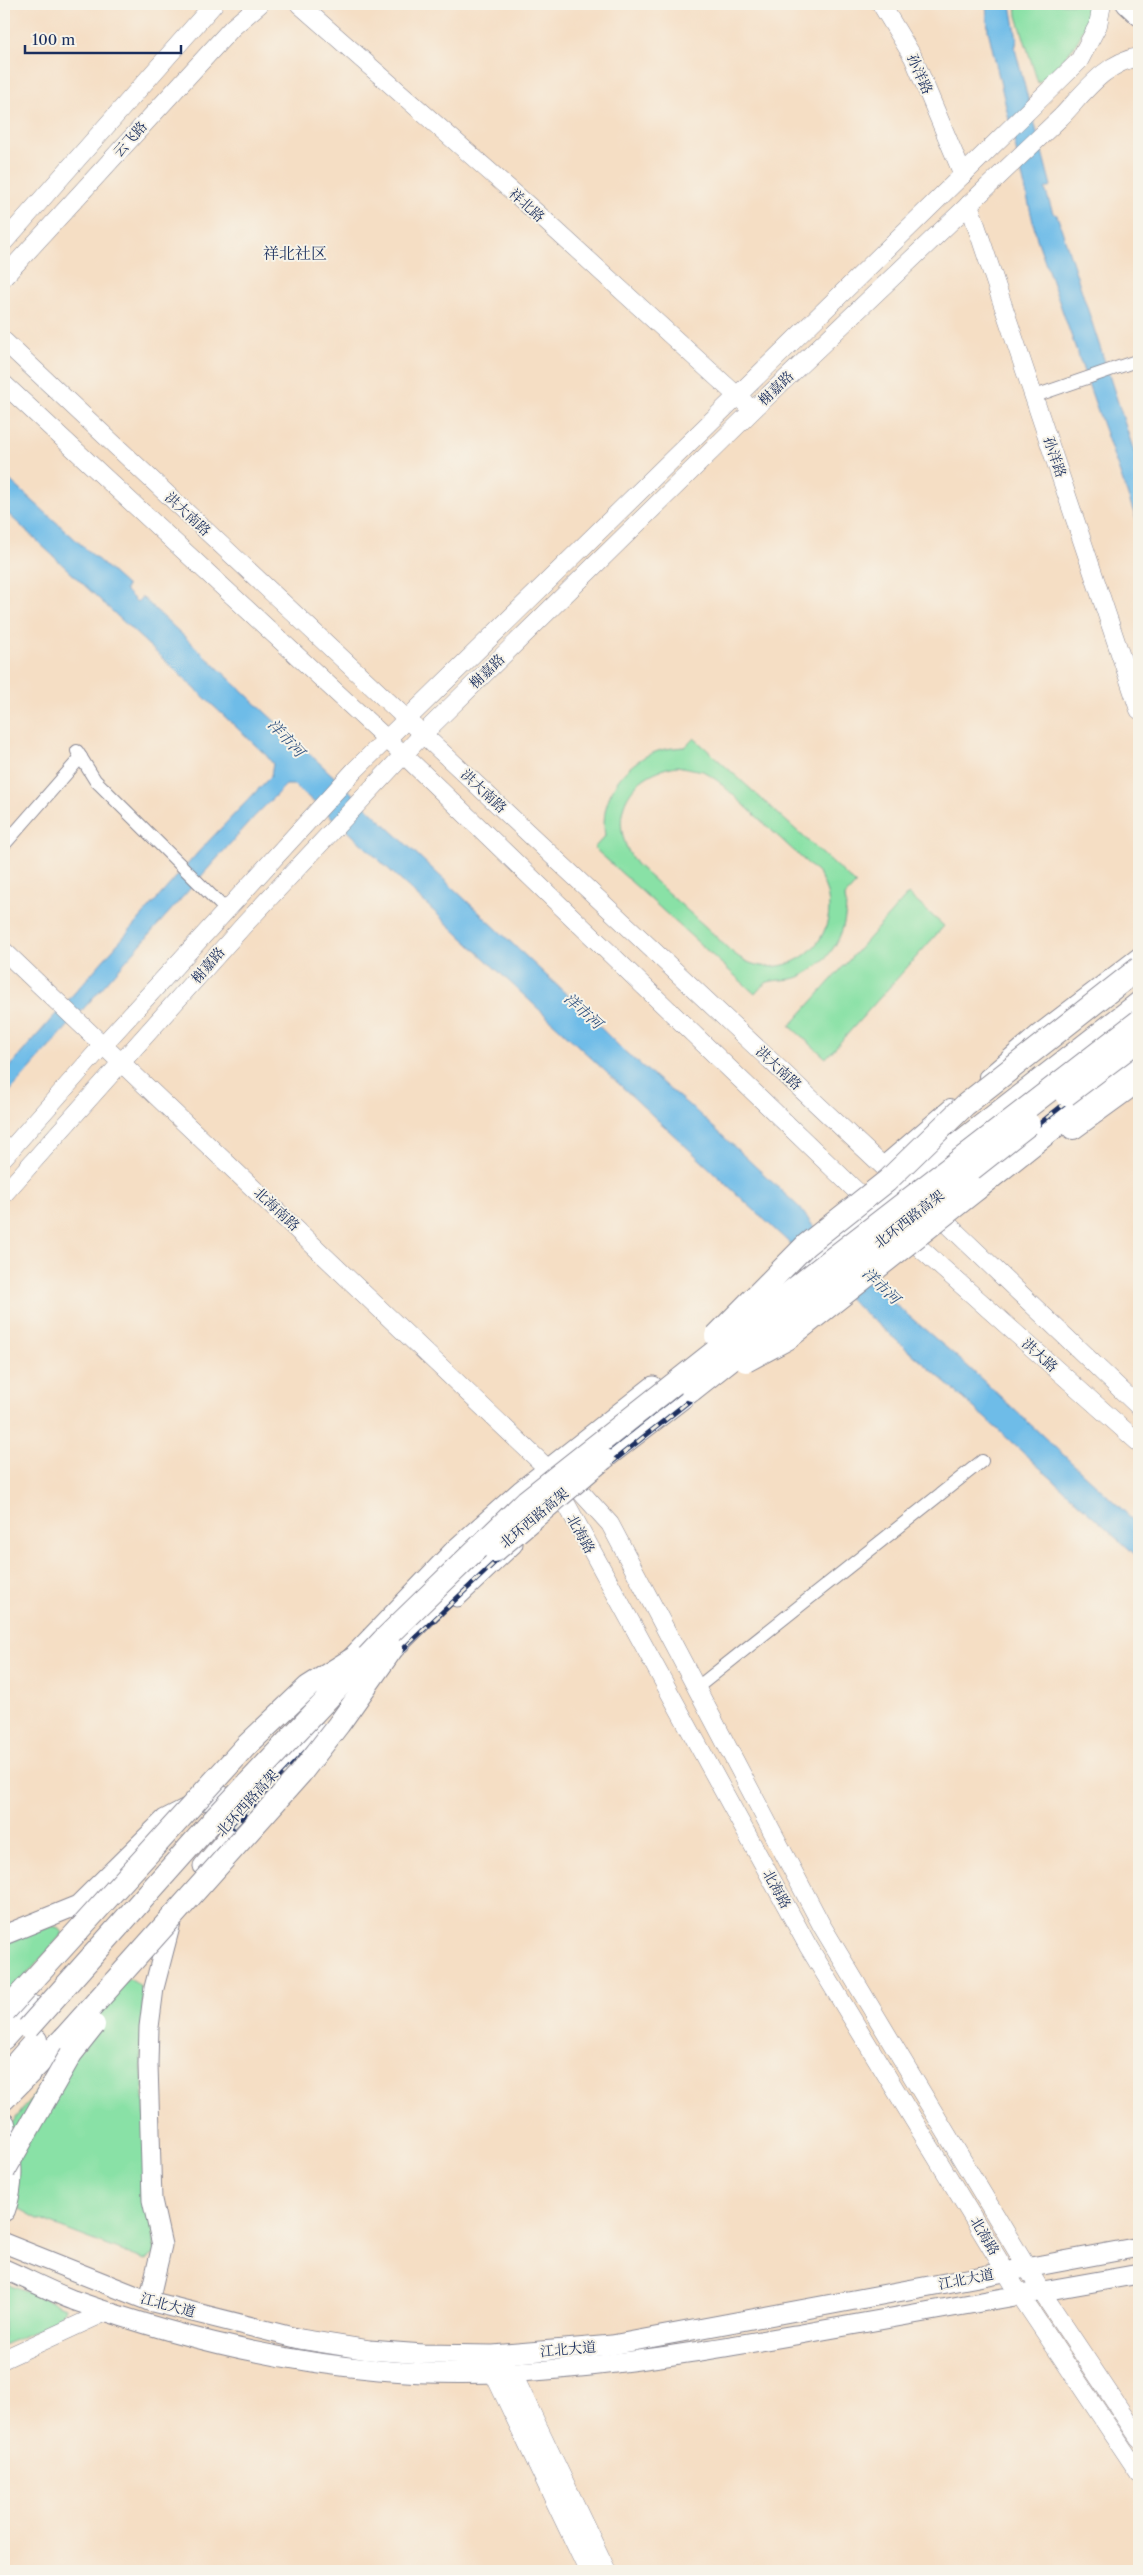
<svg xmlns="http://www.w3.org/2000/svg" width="1143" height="2575" font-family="'Libre Caslon Text','Noto Serif SC',serif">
<rect width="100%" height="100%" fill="#f7f3e8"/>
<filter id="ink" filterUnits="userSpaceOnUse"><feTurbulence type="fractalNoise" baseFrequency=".02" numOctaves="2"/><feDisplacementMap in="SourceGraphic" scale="10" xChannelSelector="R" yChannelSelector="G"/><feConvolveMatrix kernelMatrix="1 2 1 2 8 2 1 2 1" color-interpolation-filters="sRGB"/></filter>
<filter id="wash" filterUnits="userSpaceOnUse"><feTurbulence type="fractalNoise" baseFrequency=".0096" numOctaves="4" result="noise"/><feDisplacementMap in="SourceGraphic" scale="20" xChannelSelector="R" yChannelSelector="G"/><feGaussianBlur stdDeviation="1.12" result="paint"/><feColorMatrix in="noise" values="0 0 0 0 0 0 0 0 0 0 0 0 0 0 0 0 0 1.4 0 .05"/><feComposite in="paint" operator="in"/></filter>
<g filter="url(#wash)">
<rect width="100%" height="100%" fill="#f5dec4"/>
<g fill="#89e1a6" stroke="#528882" fill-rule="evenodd">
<path d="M1016 4H1087C1090 38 1061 63 1038 83L1017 16Z"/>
<path d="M694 738 856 884 845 896C850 930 831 963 799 977 790 981 772 979 766 983 762 985 758 991 755 994L594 848 605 836C599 799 622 763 658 751 666 748 676 748 685 747ZM677 766 703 771 718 781 819 874C831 895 833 918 820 939 805 962 776 973 750 963 734 957 721 941 708 929 684 908 661 886 637 865 605 822 624 774 677 766Z"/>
<path d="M908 894 944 926 826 1058 790 1026Z"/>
<path d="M53 1926 59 1928 63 1933 4 2001V1944Z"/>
<path d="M128 1978 139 1985 143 1994 141 2055 155 2254 145 2260 38 2219 4 2200V2133Z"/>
<path d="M4 2282 65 2307C63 2322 18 2338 4 2345Z"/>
</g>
<g fill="#6ebce8" stroke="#4476a3">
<path d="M986 4H1011L1017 40 1015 49 1051 186 1045 189 1053 213 1057 215 1139 467V527L1037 239 988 30Z"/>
<path d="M4 475 127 586 125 590 137 602 142 597 579 1006 624 1051 697 1112 800 1208 816 1230 876 1288 963 1362 1139 1525V1558L952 1388 859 1308 349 832 294 785H286L253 818 4 1098V1073L201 849 271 776 273 764 267 756 4 510Z"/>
</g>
</g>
<g filter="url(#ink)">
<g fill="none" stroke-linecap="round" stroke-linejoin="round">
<g stroke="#888691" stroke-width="14">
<g id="street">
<path d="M1035 396 1139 360"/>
<path d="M77 751 95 780 227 911"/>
<path d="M4 845 81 757"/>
<path d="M985 1076 1036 1032 1139 953"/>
<path d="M881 1164 950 1105"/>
<path d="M699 1686 982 1461"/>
</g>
</g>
<g stroke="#888691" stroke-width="19">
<g id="secondary">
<path d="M299 4 538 214 745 403"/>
<path d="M881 4 913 57 963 175"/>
<path d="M969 204 1139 710"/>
<path d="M4 242 214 4"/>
<path d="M4 277 233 27 260 4"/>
<path d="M4 341 902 1184"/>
<path d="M4 384 404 755 873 1207"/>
<path d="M4 951 548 1469 580 1491 610 1524 822 1926 1041 2291 1139 2438"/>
<path d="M4 1157 103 1045 355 770 1079 61 1098 25 1102 4"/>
<path d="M4 1194 244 925 423 734 753 410 1061 117C1084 93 1105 62 1139 57"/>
<path d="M932 1209 1139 1407"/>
<path d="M902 1232 1139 1443"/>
<path d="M556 1485 808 1946 1020 2295 1139 2473"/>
<path d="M4 2359 108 2311"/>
<path d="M493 2361V2372L588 2571"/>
<path d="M502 2364 512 2372 607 2571"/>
</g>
</g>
<g stroke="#888691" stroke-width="21">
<g id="primary">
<path d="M1126 4 1139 16"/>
<path d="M808 1264 949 1149 1139 1001"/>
<path d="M457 1597 513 1544"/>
<path d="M347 1662 455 1549 520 1491 653 1386"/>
<path d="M203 1866 253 1808 321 1733"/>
<path d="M4 1935 78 1905 165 1819 198 1802 223 1796"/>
<path d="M4 2040 35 2006"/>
<path d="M4 2243 149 2301 300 2339 369 2350 423 2354 493 2355 612 2345 1139 2247"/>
<path d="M4 2269C27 2279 50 2291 73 2300 171 2335 275 2361 379 2370 521 2383 662 2358 801 2334 914 2314 1026 2294 1139 2274"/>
<path d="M149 2301 162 2245 152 2200 148 2064 149 2027 154 1988 173 1915"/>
</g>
</g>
<g stroke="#888691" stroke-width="24">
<g id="highway">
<path d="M1073 1128 1139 1080"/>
<path d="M977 1189 1139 1060"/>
<path d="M603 1459 692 1390"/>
<path d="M392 1649 464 1578"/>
<path d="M4 2077 36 2040"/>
<path d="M4 2099 64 2038"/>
<path d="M4 2124C10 2154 15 2181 4 2210"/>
</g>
</g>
<use href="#street" stroke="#fff" stroke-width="12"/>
<use href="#secondary" stroke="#fff" stroke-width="18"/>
<use href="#primary" stroke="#fff" stroke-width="19"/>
<use href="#highway" stroke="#fff" stroke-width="22"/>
<g stroke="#1b2f5e" stroke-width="5">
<g id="rail">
<path d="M224 1819 387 1645 534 1508 1083 1070 1139 1030"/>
<path d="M234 1827 399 1653 545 1515 1091 1083 1139 1048"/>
</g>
</g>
<use href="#rail" stroke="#f7f3e8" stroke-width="3" stroke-dasharray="9" stroke-linecap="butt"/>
<g stroke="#888691" stroke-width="24" stroke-linecap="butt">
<g id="highway-bridge">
<path d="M1066 1095 1139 1040"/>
<path d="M716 1336 806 1245 887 1181 965 1105 1139 968"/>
<path d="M746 1361 787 1339 977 1189"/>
<path d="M692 1390 1029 1124"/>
<path d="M495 1551 603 1459"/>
<path d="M5 2011 245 1747 308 1687 354 1658"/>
<path d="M28 2028 216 1817 383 1640 526 1501 828 1262 1139 1021"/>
<path d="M64 2038 301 1773 339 1724 392 1649"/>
<path d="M4 2171 71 2054 94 2025"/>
</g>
</g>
<use href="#highway-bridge" stroke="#fff" stroke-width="22"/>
</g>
</g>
<g text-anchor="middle" stroke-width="4" stroke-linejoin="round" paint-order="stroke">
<g font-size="14" fill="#1b2f5e" stroke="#f7f3e8">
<text transform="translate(920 74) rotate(66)" y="5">孙洋路</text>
<text transform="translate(130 139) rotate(-48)" y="5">云飞路</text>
<text transform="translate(527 205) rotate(42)" y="5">祥北路</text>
<text transform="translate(776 388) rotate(-44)" y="5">榭嘉路</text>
<text transform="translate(1055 457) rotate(71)" y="5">孙洋路</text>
<text transform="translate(188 514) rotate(43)" y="5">洪大南路</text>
<text transform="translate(487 671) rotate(-44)" y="5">榭嘉路</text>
<text transform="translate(484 791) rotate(43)" y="5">洪大南路</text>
<text transform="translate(208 965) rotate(-49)" y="5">榭嘉路</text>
<text transform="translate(779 1068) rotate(43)" y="5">洪大南路</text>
<text transform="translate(277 1209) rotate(43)" y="5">北海南路</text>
<text transform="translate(909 1219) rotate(-38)" y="5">北环西路高架</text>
<text transform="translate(1040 1355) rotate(42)" y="5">洪大路</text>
<text transform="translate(534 1518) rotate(-40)" y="5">北环西路高架</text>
<text transform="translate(581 1534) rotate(61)" y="5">北海路</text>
<text transform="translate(247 1803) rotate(-48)" y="5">北环西路高架</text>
<text transform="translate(777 1889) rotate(61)" y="5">北海路</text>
<text transform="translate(985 2236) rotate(59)" y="5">北海路</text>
<text transform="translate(966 2279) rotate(-11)" y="5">江北大道</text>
<text transform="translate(168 2305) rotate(15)" y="5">江北大道</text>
<text transform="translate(568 2349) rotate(-5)" y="5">江北大道</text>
</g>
<g font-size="15" font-style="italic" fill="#305280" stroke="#f7f3e8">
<text transform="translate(286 738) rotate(47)" y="5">洋市河</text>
<text transform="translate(583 1011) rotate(42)" y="5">洋市河</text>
<text transform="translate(881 1286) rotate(43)" y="5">洋市河</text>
</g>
<g font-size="16" fill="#1b2f5e" stroke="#f7f3e8">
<text x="295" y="259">祥北社区</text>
</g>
</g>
<rect width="1143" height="2575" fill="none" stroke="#f7f3e8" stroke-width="20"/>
<path d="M25 45v8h156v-8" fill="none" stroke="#1b2f5e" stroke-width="2.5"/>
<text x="32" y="45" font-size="15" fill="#1b2f5e" stroke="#f7f3e8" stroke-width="4" paint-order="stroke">100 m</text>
</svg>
